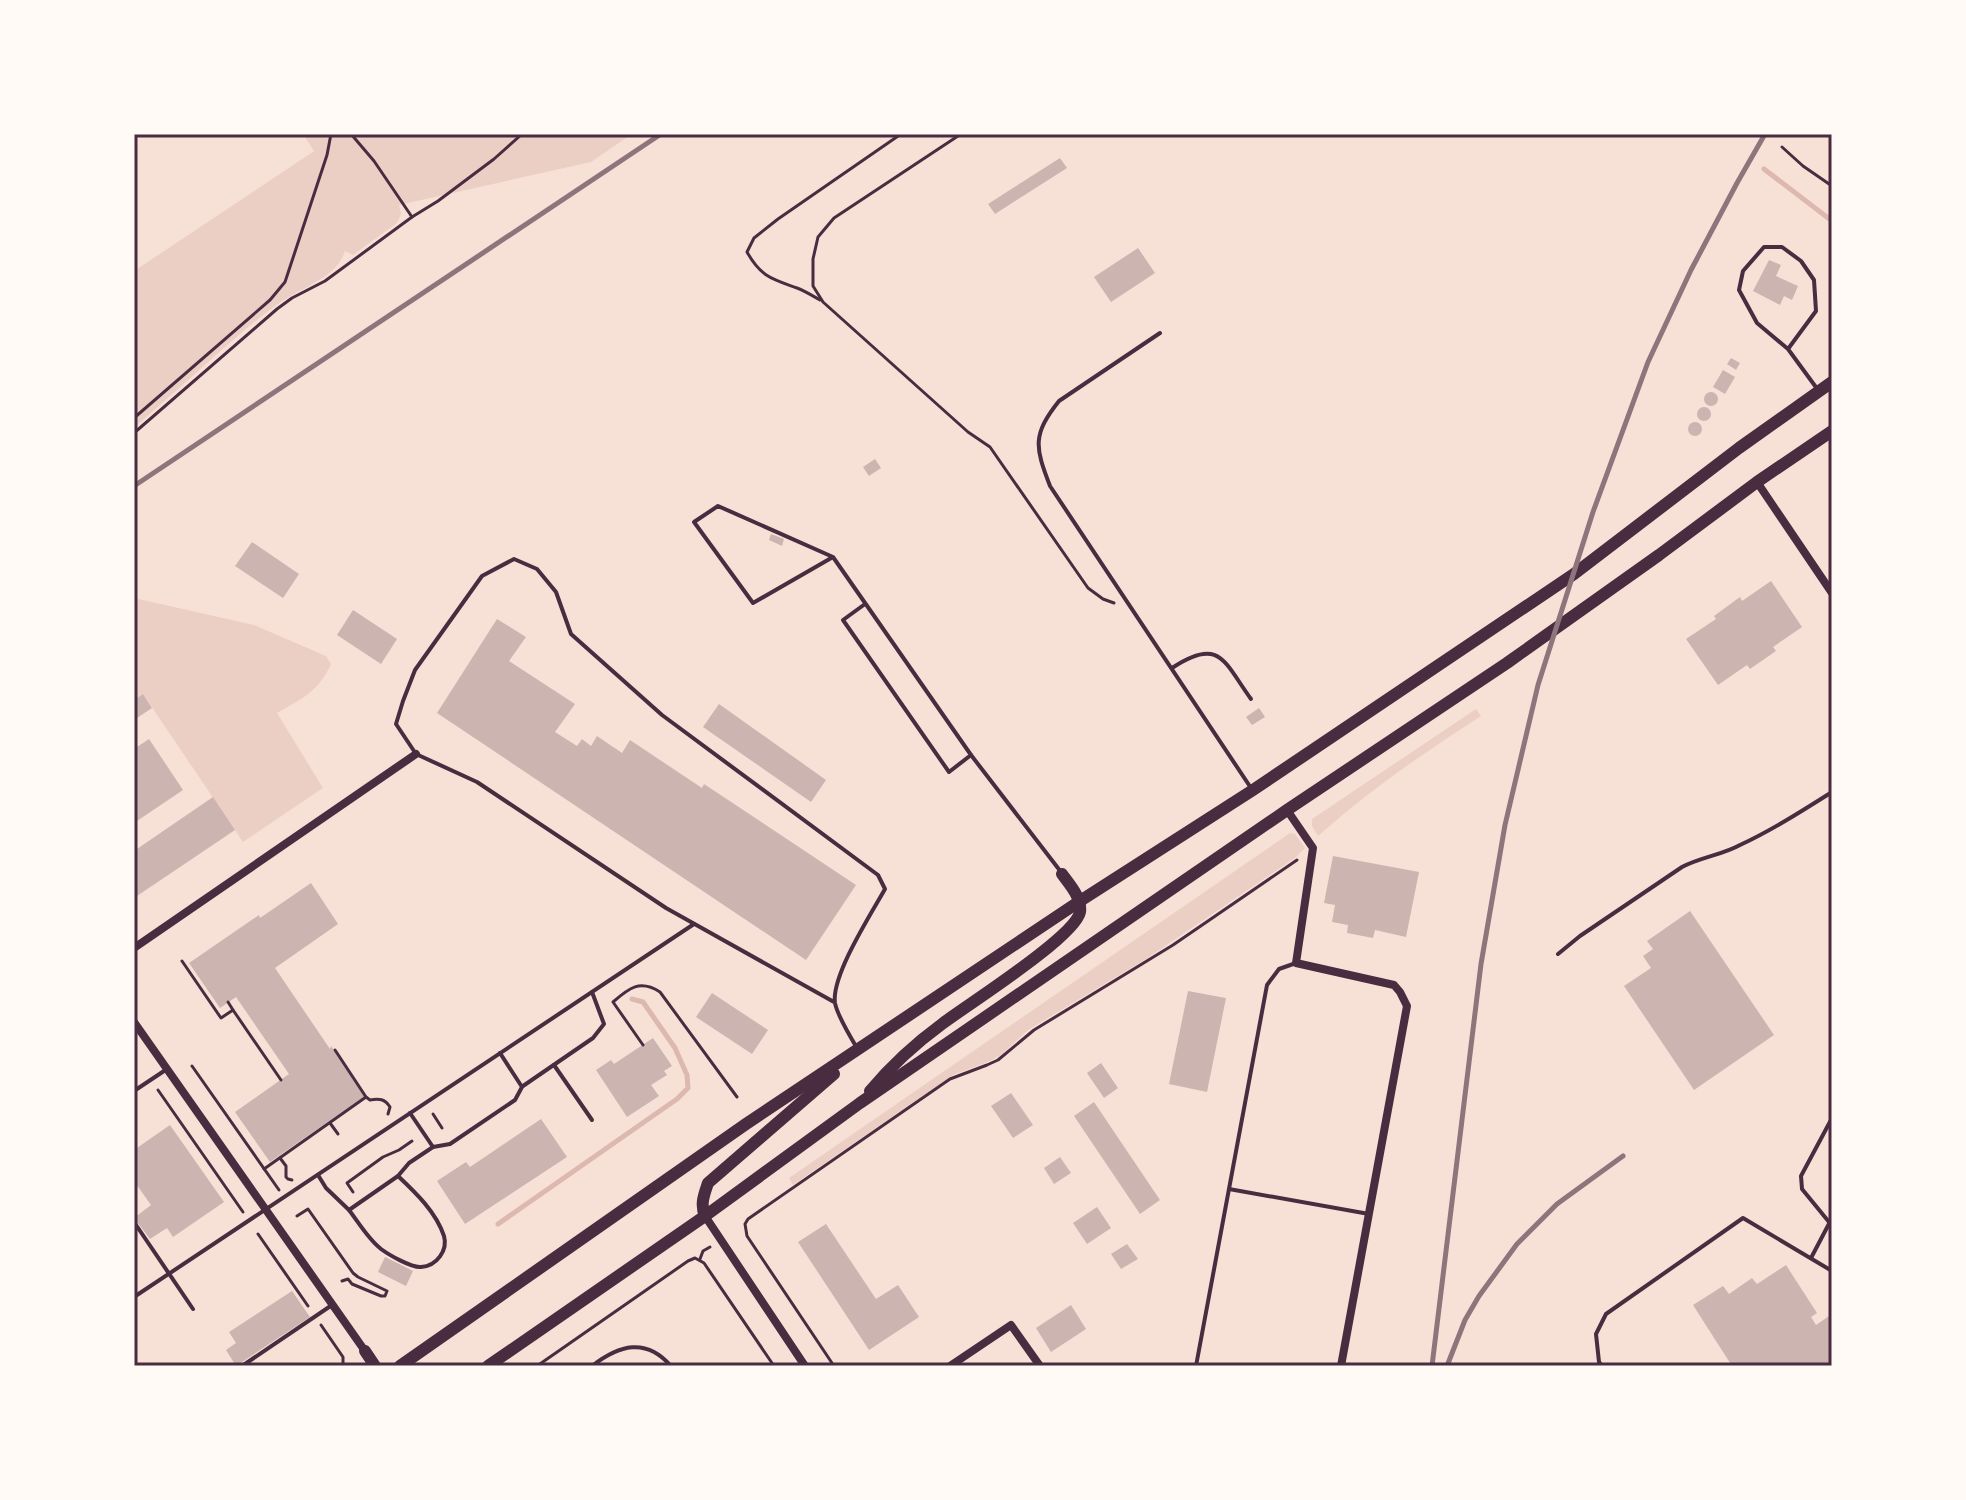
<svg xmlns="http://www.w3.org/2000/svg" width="1966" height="1500" font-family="'Work Sans',sans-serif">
<rect width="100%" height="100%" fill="#f7e1d7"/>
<g fill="#ebcfc5">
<path d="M303 134H632L591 162 399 205 401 214 397 223 353 255 345 251C337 277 305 286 284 300 260 316 239 335 217 354 190 379 162 403 134 428V271L314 151Z"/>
<path d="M134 598 254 625 326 656 331 664C319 691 302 699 277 713L323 788 243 842 143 694 134 700Z"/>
<path d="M1476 709 1481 716C1422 754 1370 790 1318 836L1312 826V819Z"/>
<path d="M1290 833 1295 834 1305 848 1295 858 1146 959 1028 1030 1002 1054 990 1061 953 1075 793 1185 789 1178Z"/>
</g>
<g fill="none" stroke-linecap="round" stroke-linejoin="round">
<g stroke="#dcb8b0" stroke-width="5">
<path d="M1764 169 1832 221"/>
<path d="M498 1224 677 1099 688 1088 687 1075 675 1048 643 1002 632 999"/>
</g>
</g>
<g fill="#ccb4b1">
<path d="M1060 158 1067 168 995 214 988 204Z"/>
<path d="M1138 248 1155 273 1111 302 1094 277Z"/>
<path d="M1769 260 1781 265 1776 276 1798 286 1792 300 1784 296 1780 305 1753 291Z"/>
<path d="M1731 358 1740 363 1736 370 1727 364Z"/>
<path d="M1723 370 1735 377 1725 394 1713 387Z"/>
<circle cx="1711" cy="399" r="7"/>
<circle cx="1704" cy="414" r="7"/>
<circle cx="1695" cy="429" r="7"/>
<path d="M875 459 881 468 869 476 863 467Z"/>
<path d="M771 534 784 539 782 546 769 540Z"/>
<path d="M252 542 299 574 283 598 235 566Z"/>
<path d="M1771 581 1802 627 1773 647 1776 651 1750 669 1747 665 1718 685 1686 639 1716 619 1714 616 1740 597 1742 601Z"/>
<path d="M353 610 397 639 381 664 337 635Z"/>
<path d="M497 619 526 637 509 661 575 704 555 732 577 746 582 739 591 746 597 736 622 753 630 740 702 788 704 784 856 885 806 960 437 713Z"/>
<path d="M143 694 152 708 134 720V700Z"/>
<path d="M719 704 826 780 811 802 703 727Z"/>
<path d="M1259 708 1265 717 1252 725 1246 717Z"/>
<path d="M149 739 183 790 134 823V749Z"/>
<path d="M213 797 235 830 134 898V851Z"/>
<path d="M1333 856 1419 872 1406 937 1375 930 1373 938 1347 933 1348 925 1332 922 1335 905 1324 903Z"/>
<path d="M311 883 338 924 275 968 330 1049 331 1046 365 1096 270 1162 235 1112 289 1074 236 997 220 1008 189 963 259 915 260 918Z"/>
<path d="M1690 911 1774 1035 1694 1090 1624 986 1651 968 1643 956 1653 949 1647 941Z"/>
<path d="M1188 991 1226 998 1207 1092 1169 1084Z"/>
<path d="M712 993 768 1030 752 1054 696 1017Z"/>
<path d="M653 1038 672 1066 664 1071 667 1075 651 1085 659 1096 627 1117 596 1070 611 1060 614 1064Z"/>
<path d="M1101 1063 1118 1088 1104 1098 1087 1073Z"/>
<path d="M1011 1093 1033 1125 1013 1138 991 1106Z"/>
<path d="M1094 1102 1160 1200 1140 1214 1074 1116Z"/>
<path d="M541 1119 567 1157 465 1224 437 1181 466 1162 470 1167Z"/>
<path d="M170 1125 224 1202 173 1237 167 1228 150 1239 134 1218 151 1205 134 1181V1150Z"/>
<path d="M1060 1157 1071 1173 1054 1184 1044 1168Z"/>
<path d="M1097 1207 1111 1228 1087 1244 1073 1223Z"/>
<path d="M826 1224 876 1299 898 1285 919 1317 869 1350 798 1242Z"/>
<path d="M1127 1244 1138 1259 1121 1269 1111 1254Z"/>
<path d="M385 1257 413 1271 406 1286 378 1272Z"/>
<path d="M1786 1265 1817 1313 1811 1317 1816 1325 1832 1314V1366H1732L1693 1305 1723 1286 1729 1294 1752 1278 1757 1284Z"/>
<path d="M292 1291 310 1317 236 1366 226 1350 236 1343 229 1332Z"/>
<path d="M1071 1305 1086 1329 1051 1352 1036 1328Z"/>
</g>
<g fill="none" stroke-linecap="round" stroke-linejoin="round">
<g stroke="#4a2c40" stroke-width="3">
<path d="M351 134 374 161 412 217"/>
<path d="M961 134 834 218 818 237 813 259V286L823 302 968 432 990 447 1088 588 1103 599 1114 603"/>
<path d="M1782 147 1803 166 1832 186"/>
<path d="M820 300C813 296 805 291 797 288 772 279 761 277 747 252L754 238 778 219 901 134"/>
<path d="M134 418 270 300 285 282 327 155 331 134"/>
<path d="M134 433 277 309 292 298 325 281 412 217 438 201 494 159 522 134"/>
<path d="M182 961 221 1018 233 1010 281 1080"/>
<path d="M228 1002 233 1010"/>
<path d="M643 1045 613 1002C629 988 640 979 660 992L737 1097"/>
<path d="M335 1050 366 1097 370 1100C379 1098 385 1099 390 1107L388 1114"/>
<path d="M192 1066 279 1190"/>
<path d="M158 1090 243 1212"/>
<path d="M433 1114 442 1128"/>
<path d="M330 1123 338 1134"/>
<path d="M280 1158 286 1166V1177L288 1179 292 1180"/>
<path d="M264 1169 366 1097"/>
<path d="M353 1192 347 1183 383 1157 399 1150 412 1141"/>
<path d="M297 1216 308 1209 353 1273 358 1277 387 1291 385 1296H381L352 1284 348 1279 342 1281"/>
<path d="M258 1234 308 1306"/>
<path d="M700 1259 703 1251 710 1247"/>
<path d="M321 1325 343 1357V1366"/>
<path d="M537 1366 688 1261 695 1258 704 1263 774 1366"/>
<path d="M834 1366 747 1236 745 1224 748 1219 950 1079 987 1065 998 1060 1034 1030 1173 945 1297 860"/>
</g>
<g stroke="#4a2c40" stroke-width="4">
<path d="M1160 333 1059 401C1032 435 1035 447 1050 486L1251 788"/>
<path d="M1788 349 1816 311 1814 280 1801 261 1782 247H1764L1743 271 1739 290 1757 323 1788 349 1818 390"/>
<path d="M833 557 753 603 694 522 718 506 833 557 971 755 1061 872"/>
<path d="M865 604 843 620 949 772 971 755"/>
<path d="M1172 668C1220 636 1224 662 1251 699"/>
<path d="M1558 954 1580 936 1682 867C1701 857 1722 855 1740 845 1772 830 1802 811 1832 792"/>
<path d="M834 1002 666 908 477 782 416 754 396 724 403 701 415 670 482 576 514 559 537 569 556 592 571 634 662 715 878 875 885 889C871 914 831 976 835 1003 837 1014 851 1038 857 1048"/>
<path d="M554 1065 592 1120"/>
<path d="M523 1086 593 1038 604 1024 592 992"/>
<path d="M134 1091 167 1069"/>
<path d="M410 1113 433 1147 450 1144 515 1100 522 1087 500 1053"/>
<path d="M318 1175 326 1188 349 1210 398 1176 409 1163 433 1147"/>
<path d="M1229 1189 1369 1214"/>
<path d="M349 1210C359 1223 368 1239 381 1249 389 1255 412 1268 421 1267 437 1266 448 1250 444 1236 436 1212 416 1193 398 1176"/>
<path d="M134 1222 193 1309"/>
<path d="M1829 1222 1802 1189 1801 1176 1832 1118"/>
<path d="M1811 1258 1832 1218"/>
<path d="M134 1297 694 924"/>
<path d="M242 1366 332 1305"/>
<path d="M592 1366C619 1345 646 1337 671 1366"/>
<path d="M1196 1366 1267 985 1279 969 1296 963"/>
<path d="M1602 1366 1599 1362 1596 1334 1606 1314 1743 1218 1832 1271"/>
</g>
<g stroke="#4a2c40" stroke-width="8">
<path d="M1757 482 1832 593"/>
<path d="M1287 810 1313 848 1296 963 1394 985 1400 992 1407 1006 1341 1366"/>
<path d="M134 948 416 754"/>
<path d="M134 1022 365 1351"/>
<path d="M705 1216 805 1366"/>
<path d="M950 1366 1011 1325 1040 1366"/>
</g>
<g stroke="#4a2c40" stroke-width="12">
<path d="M870 1091C891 1066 916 1043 942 1024 967 1005 1075 937 1080 912 1082 898 1070 885 1062 874"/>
<path d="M705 1216C700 1204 704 1195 708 1183L834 1074"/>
<path d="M365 1351 375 1366"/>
<path d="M400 1366 746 1124 1080 901 1253 790 1574 574 1739 448 1832 382"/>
<path d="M488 1366 705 1216 860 1103 1287 810 1507 663 1659 555 1757 482 1832 431"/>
</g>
<g stroke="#8f747c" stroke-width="5">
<path d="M134 486 661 134"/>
<path d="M1432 1366 1481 964 1505 825 1538 685 1593 512 1648 362 1691 270 1737 183 1765 134"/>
<path d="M1447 1366 1465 1320 1479 1296 1517 1244 1557 1204 1623 1156"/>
</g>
</g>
<rect width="1966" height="1500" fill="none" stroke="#fffaf5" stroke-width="272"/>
<rect x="136" y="136" width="1694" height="1228" fill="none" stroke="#4a2c40" stroke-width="3"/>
</svg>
